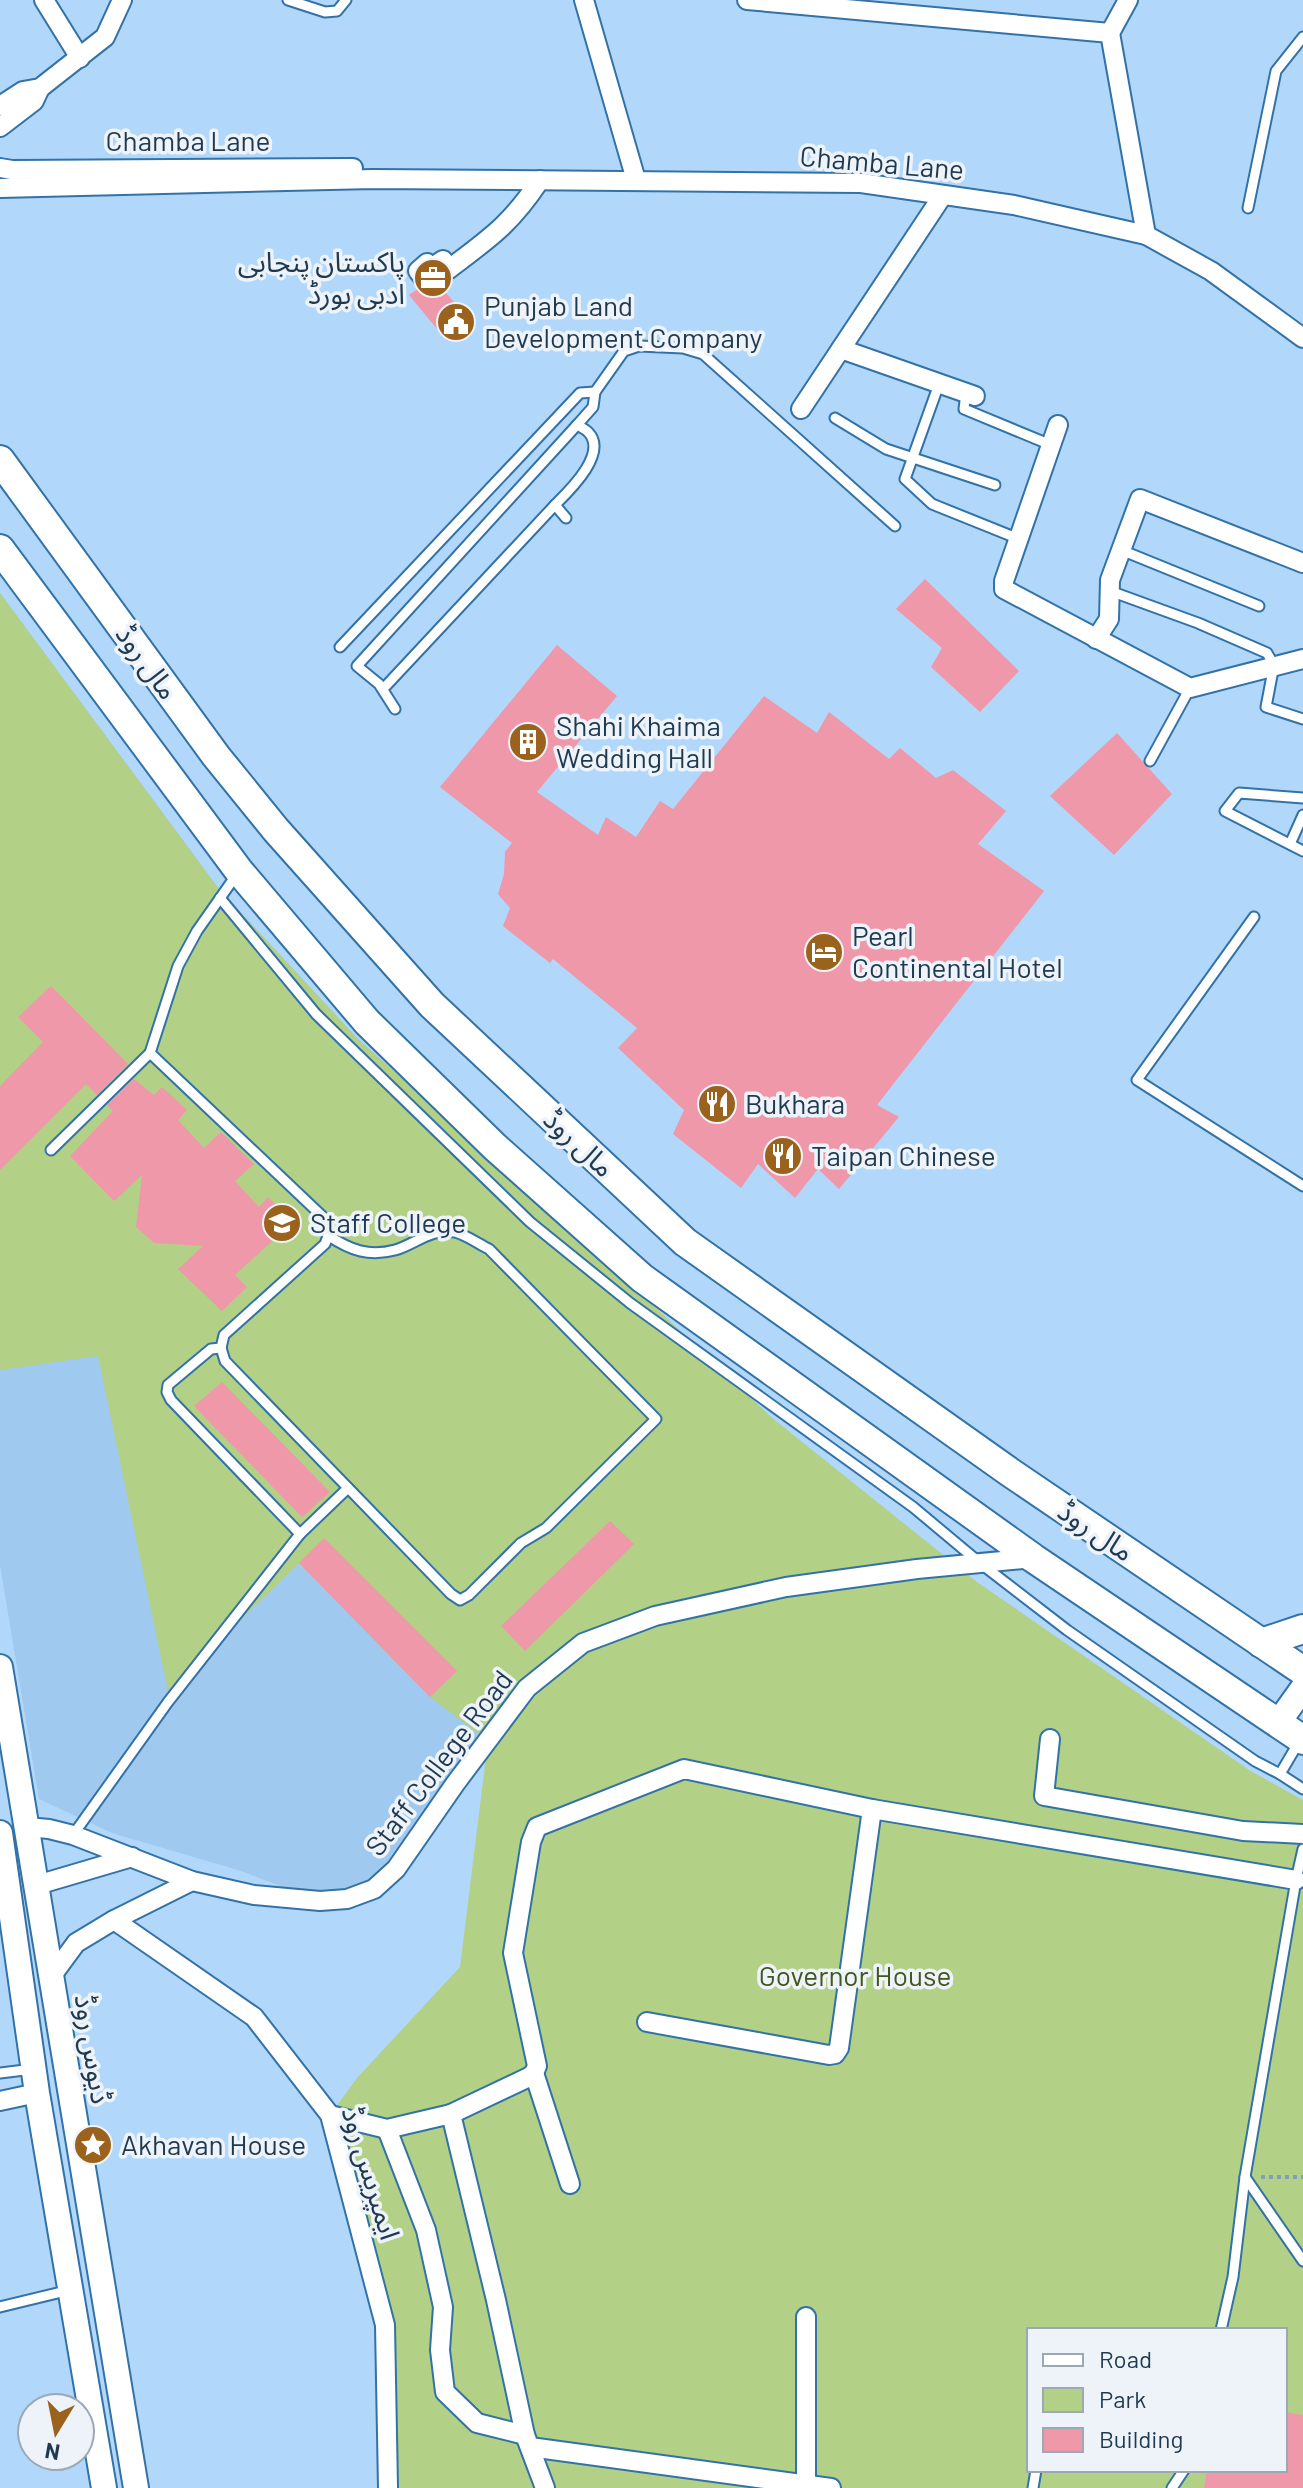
<svg xmlns="http://www.w3.org/2000/svg" width="1303" height="2488" font-family="Barlow,'Noto Sans Arabic',sans-serif">
<rect width="100%" height="100%" fill="#b1d7fa"/>
<path fill="#a0c9ef" d="M0 593 219 889 357 1038 635 1288 583 1643 374 1889 320 1901 241 1871 112 1833 39 1799 0 1565Z"/>
<path fill="#b2d086" fill-rule="evenodd" d="M0 593 219 889 357 1038 635 1288 771 1417 977 1582 1249 1770 1303 1800V2488H388L385 2325 330 2115 357 2078 460 1967 488 1741 430 1697 299 1563 168 1691 98 1356 0 1370ZM1029 2330H1285V2470H1029Z"/>
<g fill="#ef98aa">
<path d="M437 282 472 324 447 341 409 295 418 289 426 292 432 290Z"/>
<path d="M925 579 1019 671 980 712 931 667 942 648 896 609Z"/>
<path d="M557 645 617 696 537 792 598 835 606 817 636 837 660 801 673 809 764 696 817 733 829 712 889 759 900 748 936 778 953 770 1006 811 978 844 1044 891 877 1105 899 1117 839 1189 818 1169 795 1198 758 1164 741 1188 673 1134 684 1110 618 1048 637 1028 553 959 550 963 503 926 510 908 498 894 504 874 505 852 512 843 440 787Z"/>
<path d="M1117 733 1172 794 1114 855 1050 796Z"/>
<path d="M51 986 128 1064 97 1095 86 1084 0 1170V1086L43 1042 18 1017Z"/>
<path d="M134 1079 154 1095 162 1087 187 1110 178 1120 204 1148 221 1132 254 1164 235 1181 259 1207 268 1197 293 1222 235 1275 247 1287 222 1311 178 1269 203 1246 154 1243 136 1227 142 1175 114 1201 70 1156 113 1111 107 1105Z"/>
<path d="M222 1382 330 1492 302 1517 194 1406Z"/>
<path d="M610 1521 634 1544 525 1651 501 1626Z"/>
<path d="M324 1538 457 1671 430 1697 299 1563Z"/>
<path d="M1285 2412 1303 2415V2488H1204L1207 2470H1285Z"/>
</g>
<g fill="none" stroke-linecap="round" stroke-linejoin="round">
<g stroke="#3272a7" stroke-width="13">
<g id="lane">
<path d="M288 0 325 12 337 11 346 0"/>
<path d="M1248 208 1276 71 1303 37"/>
<path d="M939 384 905 479 932 504 1019 539"/>
<path d="M966 393 964 409 1051 445"/>
<path d="M835 418 886 449 995 485"/>
<path d="M577 425 593 407 595 392 624 351 639 346 683 348 703 354 895 526"/>
<path d="M1121 550 1259 606"/>
<path d="M1110 591 1198 623 1267 653 1274 665 1266 707 1303 719"/>
<path d="M340 647 580 393 595 392"/>
<path d="M383 689 555 505"/>
<path d="M395 709 379 684 357 666 577 425C581 427 585 429 588 432 609 453 569 491 555 505L566 518"/>
<path d="M1150 761 1190 688"/>
<path d="M1303 798 1239 793 1225 811 1303 851"/>
<path d="M1290 844 1303 815"/>
<path d="M237 874 197 931 178 966 150 1053 322 1216C329 1226 330 1233 325 1244L224 1335 221 1348 225 1361 451 1594 460 1600 469 1595 521 1543 546 1528 656 1419 489 1249C479 1244 466 1235 455 1232 430 1228 416 1244 395 1250 369 1257 350 1250 329 1236"/>
<path d="M220 898 316 1014 530 1222 630 1303 913 1507 980 1563 1067 1630 1255 1761 1280 1774 1300 1740"/>
<path d="M1254 917 1137 1080 1303 1186"/>
<path d="M51 1150 150 1053"/>
<path d="M221 1348 211 1349 168 1385 167 1392 171 1400 300 1534"/>
<path d="M1280 1774 1303 1789"/>
<path d="M73 1835 168 1702 300 1534 348 1488"/>
<path d="M0 2073 33 2069"/>
<path d="M1245 2177 1303 2261"/>
<path d="M0 2307 70 2290"/>
<path d="M1221 2330 1233 2277 1245 2177 1296 1880 1303 1849"/>
<path d="M1033 2488 1036 2470"/>
<path d="M1172 2488 1184 2470"/>
</g>
</g>
<g stroke="#3272a7" stroke-width="22">
<g id="street">
<path d="M44 0 80 58"/>
<path d="M584 0 636 180"/>
<path d="M747 0 1110 33 1146 235"/>
<path d="M1110 33 1128 0"/>
<path d="M0 106 23 91 40 88 105 37 122 0"/>
<path d="M0 127 34 101 40 88"/>
<path d="M0 168 12 170 353 168"/>
<path d="M0 188 373 179 861 183 1014 205 1146 235 1211 271 1303 338"/>
<path d="M425 280 418 271 427 263 431 268 443 260 449 269C490 238 511 224 540 180"/>
<path d="M841 349 975 396"/>
<path d="M801 409 943 195"/>
<path d="M1058 425 1004 581V589L1190 688 1303 659"/>
<path d="M1096 639 1109 619 1110 580 1140 499 1303 563"/>
<path d="M1050 1739 1044 1796 1243 1831 1303 1834"/>
<path d="M27 1827 49 1829 73 1835 192 1881 254 1895 320 1901 347 1899 374 1889 396 1869 455 1784 527 1688 583 1643 655 1616 786 1587 917 1569 1033 1558"/>
<path d="M37 1885 132 1857"/>
<path d="M114 1920 254 2017 330 2115 385 2325 388 2488"/>
<path d="M51 1977 76 1943 114 1920 192 1881"/>
<path d="M647 2022 829 2055 835 2054 839 2048 872 1809"/>
<path d="M534 2073 570 2184"/>
<path d="M0 2101 37 2093"/>
<path d="M451 2114 529 2077 534 2073 537 2066 513 1953 531 1842 537 1827 684 1769 872 1809 1296 1880"/>
<path d="M330 2115 387 2129 451 2114 496 2300 525 2435 545 2488"/>
<path d="M387 2129 426 2230 443 2307 440 2350 445 2392 477 2423 525 2435"/>
<path d="M806 2317V2488"/>
<path d="M530 2447 831 2488"/>
</g>
</g>
<g stroke="#3272a7" stroke-width="28">
<g id="secondary">
<path d="M0 1667 136 2488"/>
<path d="M1278 1723 1303 1688"/>
<path d="M0 1833 37 2093 104 2488"/>
</g>
</g>
<g stroke="#3272a7" stroke-width="32">
<g id="primary">
<path d="M0 460 216 756 276 830 432 1005 685 1242 1011 1473 1303 1671"/>
<path d="M0 549 239 871 367 1022 495 1147 642 1278 1033 1558 1303 1740"/>
<path d="M1261 1643 1303 1629"/>
</g>
</g>
<path stroke="#7ea0bf" stroke-width="4" stroke-dasharray="4 4" stroke-linecap="butt" d="M1261 2177H1303"/>
<use href="#lane" stroke="#fff" stroke-width="9"/>
<use href="#street" stroke="#fff" stroke-width="18"/>
<use href="#secondary" stroke="#fff" stroke-width="24"/>
<use href="#primary" stroke="#fff" stroke-width="28"/>
</g>
<defs>
<g id="office-disc" transform="scale(2)"><circle r="9.5" fill="#9a621d" stroke="#edf3f9"/><path d="M-6-3h4V-5.5h4V-3h4V5H-6ZM-1-4.5V-3h2v-1.5ZM-6 0V1H6V0Z" fill="#fff"/></g>
<g id="civic-disc" transform="scale(2)"><circle r="9.5" fill="#9a621d" stroke="#edf3f9"/><path d="M-.6-6.5H3V-4.5H.6V-3L4-1V1h2V6H-6V1h2V-1L-.6-3ZM-1.2 2.5V6h2.4V2.5Z" fill="#fff"/></g>
<g id="building-disc" transform="scale(2)"><circle r="9.5" fill="#9a621d" stroke="#edf3f9"/><path d="M-4-6H4V6H1V3H-1V6H-4ZM-2.5-4.3h1.7v1.8h-1.7ZM.8-4.3h1.7v1.8H.8ZM-2.5-1h1.7V.8h-1.7ZM.8-1h1.7V.8H.8Z" fill="#fff"/></g>
<g id="hotel-disc" transform="scale(2)"><circle r="9.5" fill="#9a621d" stroke="#edf3f9"/><path d="M-6-4.5h1.5V1H6V5H4.5V3h-9V5H-6ZM-4 0a1.8 1.8 0 1 1 3.6 0ZM.5 0V-2.5h3Q6-2.5 6 0Z" fill="#fff"/></g>
<g id="restaurant-disc" transform="scale(2)"><circle r="9.5" fill="#9a621d" stroke="#edf3f9"/><path d="M-5-6h1v4h1v-4h1v4h1v-4h1v5L-1.5 .5V6h-2V.5L-5-1ZM5-6V6H3V1.5H1.5Q1.5-4 5-6Z" fill="#fff"/></g>
<g id="university-disc" transform="scale(2)"><circle r="9.5" fill="#9a621d" stroke="#edf3f9"/><path d="M0-5L7-2L0 1L-7-2ZM-4 1L0 2.5L4 1V4Q0 6-4 4Z" fill="#fff"/></g>
<g id="sight-disc" transform="scale(2)"><circle r="9.5" fill="#9a621d" stroke="#edf3f9"/><path d="M0-6L1.8-2.2L6-1.7L2.9 1.2L3.7 5.4L0 3.3L-3.7 5.4L-2.9 1.2L-6-1.7L-1.8-2.2Z" fill="#fff"/></g>
</defs>
<g fill-rule="evenodd">
<use href="#office-disc" x="433" y="278"/>
<use href="#civic-disc" x="456" y="322"/>
<use href="#building-disc" x="528" y="742"/>
<use href="#hotel-disc" x="824" y="952"/>
<use href="#restaurant-disc" x="717" y="1104"/>
<use href="#restaurant-disc" x="783" y="1156"/>
<use href="#university-disc" x="282" y="1223"/>
<use href="#sight-disc" x="93" y="2145"/>
</g>
<g text-anchor="middle" stroke-width="7" stroke-linejoin="round" paint-order="stroke">
<g font-size="28" fill="#1f3951" stroke="#edf3f9">
<text x="188" y="151">Chamba Lane</text>
<text transform="translate(882 163) rotate(5)" y="10">Chamba Lane</text>
<text transform="translate(147 662) rotate(54)" y="10">مال روڈ</text>
<text transform="translate(579 1143) rotate(43)" y="10">مال روڈ</text>
<text transform="translate(1096 1531) rotate(34)" y="10">مال روڈ</text>
<text transform="translate(439 1763) rotate(-53)" y="10">Staff College Road</text>
<text transform="translate(93 2049) rotate(81)" y="10">ڈیوس روڈ</text>
<text transform="translate(371 2173) rotate(73)" y="10">ایمپریس روڈ</text>
</g>
<g font-size="28" fill="#1f3951" stroke="#edf3f9" text-anchor="start">
<text x="405" y="272" text-anchor="end">پاکستان پنجابی<tspan x="405" dy="32">ادبی بورڈ</tspan></text>
<text x="484" y="316">Punjab Land<tspan x="484" dy="32">Development Company</tspan></text>
<text x="556" y="736">Shahi Khaima<tspan x="556" dy="32">Wedding Hall</tspan></text>
<text x="852" y="946">Pearl<tspan x="852" dy="32">Continental Hotel</tspan></text>
<text x="745" y="1114">Bukhara</text>
<text x="811" y="1166">Taipan Chinese</text>
<text x="310" y="1233">Staff College</text>
<text x="121" y="2155">Akhavan House</text>
</g>
<g font-size="28" fill="#42571d" stroke="#edf3f9">
<text x="855" y="1986">Governor House</text>
</g>
</g>
<rect x="1027" y="2328" width="260" height="144" fill="#edf3f9" stroke="#9ba9b6" stroke-width="2"/>
<rect x="1043" y="2354" width="40" height="12" fill="#ffffff" stroke="#9ba9b6" stroke-width="2"/>
<text x="1099" y="2368" font-size="24" fill="#1f3951">Road</text>
<rect x="1043" y="2388" width="40" height="24" fill="#b2d086" stroke="#9ba9b6" stroke-width="2"/>
<text x="1099" y="2408" font-size="24" fill="#1f3951">Park</text>
<rect x="1043" y="2428" width="40" height="24" fill="#ef98aa" stroke="#9ba9b6" stroke-width="2"/>
<text x="1099" y="2448" font-size="24" fill="#1f3951">Building</text>
<g transform="translate(56 2432) rotate(190)"><circle r="38" fill="#edf3f9" stroke="#9ba9b6" stroke-width="2"/>
<path d="M0-6L14 30L0 20L-14 30Z" fill="#9a621d"/>
<text y="-12" font-size="22" font-weight="bold" text-anchor="middle" fill="#1f3951">N</text>
</g>
</svg>
